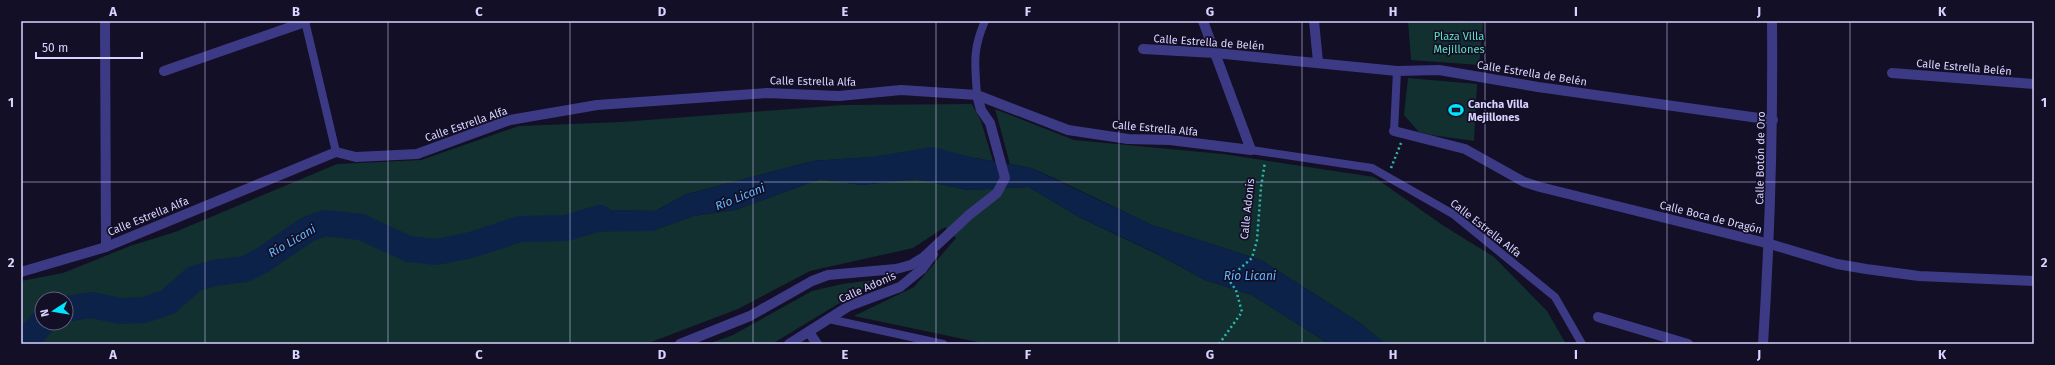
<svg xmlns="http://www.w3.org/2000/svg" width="2055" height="365" font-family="'Fira Sans',sans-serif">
<rect width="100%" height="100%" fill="#130f26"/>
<g fill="#12302f" fill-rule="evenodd">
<path d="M1408 21 1483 23 1479 65 1411 60Z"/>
<path d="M1408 78 1477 84 1474 141 1431 135 1419 132 1404 115Z"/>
<path d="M972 104 981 121 993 161 975 158 871 157 813 161 687 194 655 211 604 210 559 222 611 231H652L693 216 735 210 820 179 862 185 916 179 968 190 1029 187 1079 217 1157 254 1205 280 1252 295 1329 344H987L854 316 914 287 956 238 945 227 913 248 810 271 738 309 646 344H21V281L63 273 130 246 175 232 337 164 421 160 519 126 621 122 843 105ZM42 299H66V323H42Z"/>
<path d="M995 109 1074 140 1223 154 1374 177 1444 226 1494 257 1547 311 1566 344H1385L1360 323 1261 260 1152 225 1056 179 1031 168 1010 164Z"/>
<path d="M900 277 866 287 772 344H708L733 335 812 291 842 284Z"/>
</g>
<path fill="#0c2248" d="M933 147 975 158 1031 168 1152 225 1261 260 1360 323 1385 344H1329L1252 295 1205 280 1154 252 1079 217 1029 187 968 190 916 179 862 185 820 179 735 210 693 216 652 231 569 232 558 222 604 210 655 211 687 194 813 161 871 157Z"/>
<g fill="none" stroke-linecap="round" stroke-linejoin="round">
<g stroke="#0c2248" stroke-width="26">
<path d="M66 309 92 305 120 311 144 310 168 302 194 279 214 273 245 269 261 261 308 229 325 223 361 227 409 249 437 252 471 245 520 229 566 228 600 218"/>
<path d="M24 344 42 323"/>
</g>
<g stroke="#2fb8b0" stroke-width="2.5" stroke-dasharray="2 3" stroke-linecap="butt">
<path d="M1391 168 1401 143"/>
<path d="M1219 344 1242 312 1236 290 1228 279 1252 258 1257 240 1261 187 1265 162"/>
</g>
<g stroke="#3d3a85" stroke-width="8">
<path d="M305 21 336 152"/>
<path d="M977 95C975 65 972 50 985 21"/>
<path d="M1394 131 1397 71"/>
<path d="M1251 150 1372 168 1453 214 1555 297 1582 344"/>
<path d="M829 319 943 344"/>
</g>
<g stroke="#3d3a85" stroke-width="10">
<path d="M105 21 106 247"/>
<path d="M1314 21 1318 62"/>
<path d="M1143 49 1215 53 1397 71 1439 70 1538 87 1773 120"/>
<path d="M164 71 305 22"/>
<path d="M1892 73 2034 84"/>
<path d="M1394 131 1465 149 1524 182 1540 187 1770 244 1837 264 1866 269 1919 276 2034 281"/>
<path d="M21 272 106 247 336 152 356 157 417 154 510 120 597 105 767 93 839 96 901 90 977 95 1068 130 1128 139 1170 140 1251 150 1203 21"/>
<path d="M1598 317 1688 344"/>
<path d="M809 332 817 344"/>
<path d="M680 344 750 316 812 281 828 275 896 269 911 265 924 257 969 215 997 193 1005 178 990 123 981 110 977 95"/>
<path d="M789 344 849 306 900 287 922 269 933 254"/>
<path d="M1763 344C1770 236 1773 129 1772 21"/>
</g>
</g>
<path fill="none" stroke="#d9d4ff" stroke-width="1" stroke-opacity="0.55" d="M205 21V344M388 21V344M570 21V344M753 21V344M936 21V344M1119 21V344M1302 21V344M1485 21V344M1667 21V344M1850 21V344M21 182H2034"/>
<defs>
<g id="stadium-bare" transform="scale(1.2)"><path d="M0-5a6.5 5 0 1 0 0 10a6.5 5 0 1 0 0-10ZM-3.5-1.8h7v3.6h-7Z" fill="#00e5ff" stroke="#130f26" stroke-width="2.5" paint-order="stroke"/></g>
</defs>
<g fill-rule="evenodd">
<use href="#stadium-bare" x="1456" y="110"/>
</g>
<g text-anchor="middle" stroke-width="3.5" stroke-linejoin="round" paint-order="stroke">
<g font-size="11" fill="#5fe0c0" stroke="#130f26">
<text x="1459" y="40">Plaza Villa<tspan x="1459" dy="13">Mejillones</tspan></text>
</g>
<g font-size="11" fill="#d9d4ff" stroke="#130f26">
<text transform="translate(1209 42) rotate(4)" y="4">Calle Estrella de Belén</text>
<text transform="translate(1964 67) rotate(5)" y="4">Calle Estrella Belén</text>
<text transform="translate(1532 73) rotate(9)" y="4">Calle Estrella de Belén</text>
<text transform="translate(813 81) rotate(1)" y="4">Calle Estrella Alfa</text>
<text transform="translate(466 124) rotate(-19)" y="4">Calle Estrella Alfa</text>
<text transform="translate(1155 128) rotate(5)" y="4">Calle Estrella Alfa</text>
<text transform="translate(1760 158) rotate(-89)" y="4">Calle Botón de Oro</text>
<text transform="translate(1247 209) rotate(-84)" y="4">Calle Adonis</text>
<text transform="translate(148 216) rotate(-22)" y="4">Calle Estrella Alfa</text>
<text transform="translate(1711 217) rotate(14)" y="4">Calle Boca de Dragón</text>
<text transform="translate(1486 228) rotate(38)" y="4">Calle Estrella Alfa</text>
<text transform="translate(867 287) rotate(-24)" y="4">Calle Adonis</text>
</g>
<g font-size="11" font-weight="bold" fill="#d9d4ff" stroke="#130f26" text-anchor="start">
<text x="1468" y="108">Cancha Villa<tspan x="1468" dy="13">Mejillones</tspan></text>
</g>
<g font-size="12" font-style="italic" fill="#62b6ff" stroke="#130f26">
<text transform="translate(740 197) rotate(-22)" y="4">Río Licani</text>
<text transform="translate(292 241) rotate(-30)" y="4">Río Licani</text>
<text x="1250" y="280">Río Licani</text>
</g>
</g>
<rect width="2055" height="365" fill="none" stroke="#130f26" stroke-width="44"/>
<g transform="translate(54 311) rotate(258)"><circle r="19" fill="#130f26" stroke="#625e7d"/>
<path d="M0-3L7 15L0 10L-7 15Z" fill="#00e5ff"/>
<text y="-6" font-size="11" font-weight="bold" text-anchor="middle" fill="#d9d4ff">N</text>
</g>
<path d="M36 52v6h106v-6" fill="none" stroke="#d9d4ff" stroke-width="2"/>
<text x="42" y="52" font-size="12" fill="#d9d4ff" stroke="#130f26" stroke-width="3" paint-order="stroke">50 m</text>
<rect x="22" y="22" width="2011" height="321" fill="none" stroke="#d9d4ff" stroke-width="1.5"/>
<g font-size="13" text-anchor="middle" font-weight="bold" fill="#d9d4ff">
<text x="113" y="16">A</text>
<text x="296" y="16">B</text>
<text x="479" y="16">C</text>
<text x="662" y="16">D</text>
<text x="845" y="16">E</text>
<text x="1028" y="16">F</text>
<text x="1210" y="16">G</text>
<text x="1393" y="16">H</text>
<text x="1576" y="16">I</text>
<text x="1759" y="16">J</text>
<text x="1942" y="16">K</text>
<text x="11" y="107">1</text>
<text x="2044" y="107">1</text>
<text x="11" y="267">2</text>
<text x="2044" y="267">2</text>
<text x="113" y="359">A</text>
<text x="296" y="359">B</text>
<text x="479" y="359">C</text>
<text x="662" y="359">D</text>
<text x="845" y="359">E</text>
<text x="1028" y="359">F</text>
<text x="1210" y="359">G</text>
<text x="1393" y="359">H</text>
<text x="1576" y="359">I</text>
<text x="1759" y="359">J</text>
<text x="1942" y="359">K</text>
</g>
</svg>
